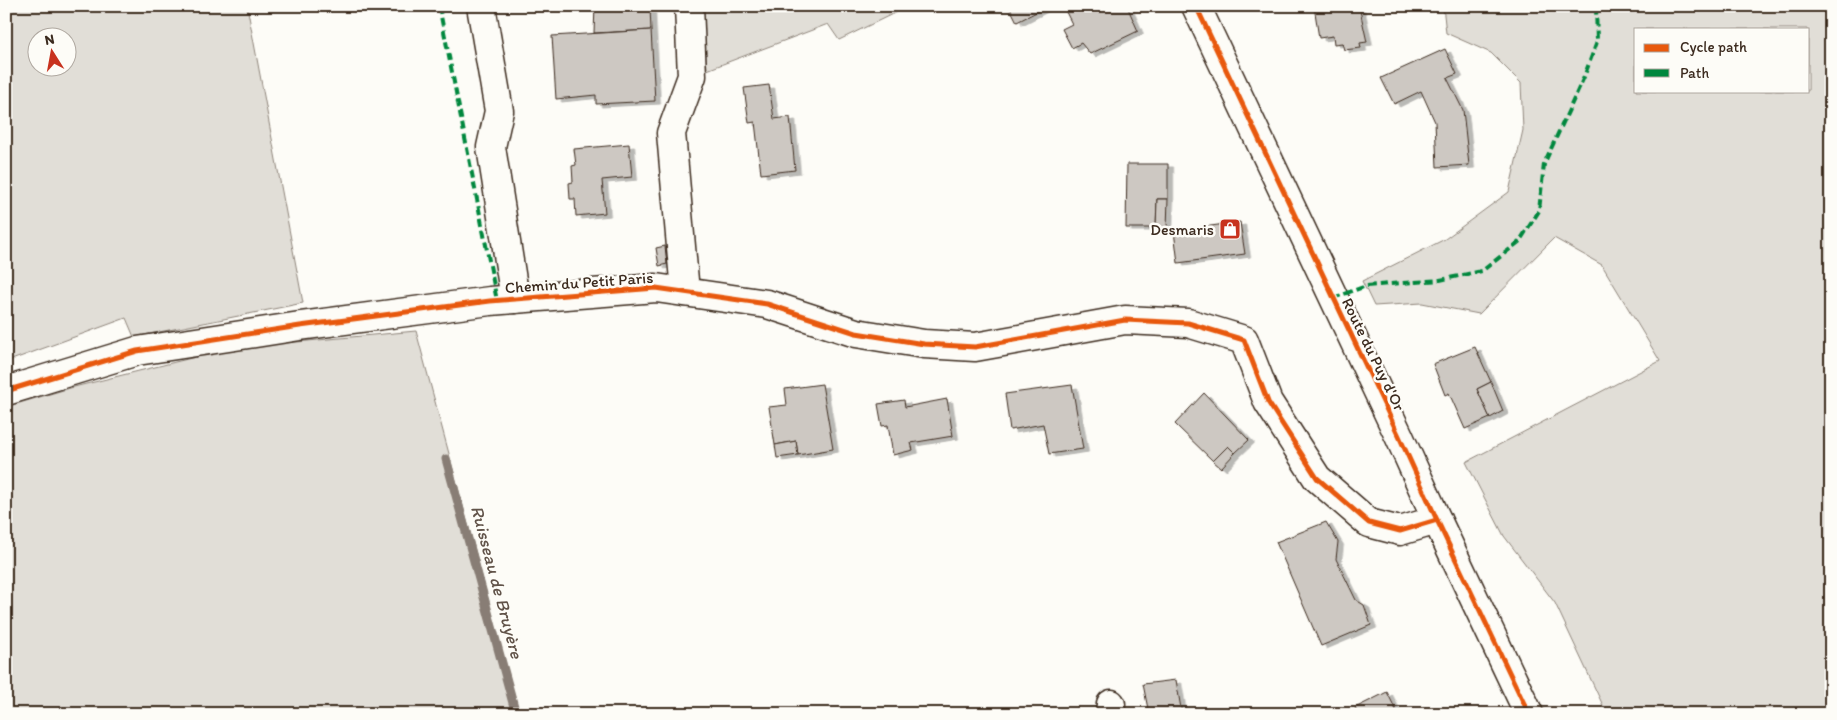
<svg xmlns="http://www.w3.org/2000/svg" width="1837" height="720" font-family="Itim,sans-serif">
<defs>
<filter id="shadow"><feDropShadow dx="5.5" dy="3" stdDeviation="0" flood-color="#0004"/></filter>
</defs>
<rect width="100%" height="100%" fill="#fdfcf7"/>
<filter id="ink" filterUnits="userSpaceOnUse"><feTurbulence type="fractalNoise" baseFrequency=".02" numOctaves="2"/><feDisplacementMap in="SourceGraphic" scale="10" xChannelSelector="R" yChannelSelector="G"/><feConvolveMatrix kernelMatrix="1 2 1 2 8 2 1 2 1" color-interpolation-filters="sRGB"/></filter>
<g filter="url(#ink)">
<g fill="#e1ded7" stroke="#8e847a" fill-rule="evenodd">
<path d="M6 6H247L303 303 134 337 126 318 6 362ZM38 38H68V68H38Z"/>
<path d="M702 6H909L839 40 828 24 707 70Z"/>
<path d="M1443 6H1831V714H1607L1555 603 1504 536 1466 462 1660 361 1602 265 1554 238 1479 314 1422 303 1374 306 1362 281 1445 239 1509 192 1523 130 1521 83 1491 53 1446 33ZM1636 29H1808V91H1636Z"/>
<path d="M416 331 519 714H6V407L70 388 232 348Z"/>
</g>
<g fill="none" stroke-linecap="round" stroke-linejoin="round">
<path stroke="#887d74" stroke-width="9" d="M446 459 516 714"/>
</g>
<g fill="#cdc8c2" stroke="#3b2a1e" filter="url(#shadow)">
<path d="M595 6 650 8 651 30 594 33Z"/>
<path d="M602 6H650V8Z"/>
<path d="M1009 6H1048L1017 22Z"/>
<path d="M1063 6H1127L1138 31 1090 54 1081 43 1072 48 1062 29 1072 24Z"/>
<path d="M1314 6H1359L1367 42 1360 43 1361 48 1344 50 1342 43 1334 44 1333 36 1319 38Z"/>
<path d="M651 30 655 101 596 104V95L556 99 552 36Z"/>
<path d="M1445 49 1457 74 1447 78 1463 110 1469 165 1437 167 1435 122 1421 91 1394 104 1381 78Z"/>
<path d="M769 85 774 119 790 117 795 170 761 174 755 122 749 123 744 88Z"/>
<path d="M629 144 632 177 602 180 605 213 576 216 575 199H570L569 183 573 182 572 166 576 165 574 149Z"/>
<path d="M1127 164H1168V199H1157L1156 228H1126Z"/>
<path d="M1157 199H1168L1167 228H1156Z"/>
<path d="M1240 222 1245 254 1178 263 1174 231Z"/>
<path d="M665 246 667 264 659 266 656 248Z"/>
<path d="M1475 347 1491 382 1477 389 1490 418 1465 429 1449 393 1445 395 1433 364Z"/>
<path d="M1491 382 1503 411 1490 418 1477 389Z"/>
<path d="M822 384 833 449 798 455 796 441 775 445 769 407 787 405 785 389Z"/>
<path d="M1072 385 1083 449 1049 454 1043 424 1010 430 1005 394Z"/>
<path d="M1204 393 1249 440 1235 453 1228 446 1213 461 1175 424Z"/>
<path d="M947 399 953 436 911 443 913 450 893 455 888 425 882 426 878 404 904 400 905 407Z"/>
<path d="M796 441 798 455 777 458 775 445Z"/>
<path d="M1228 446 1235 453 1221 468 1213 461Z"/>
<path d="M1326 522 1338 542 1336 559 1356 600 1364 605 1371 625 1321 646 1276 542Z"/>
<path d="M1176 680 1182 714H1149L1143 684Z"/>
<path d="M1387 692 1398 714H1358L1355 708Z"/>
</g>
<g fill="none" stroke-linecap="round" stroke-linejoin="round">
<g stroke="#3b2a1e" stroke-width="31">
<g id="minor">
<path d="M481 6 499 111 491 147 515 299"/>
<path d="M685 292 671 133 692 76 689 6"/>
<path d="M6 391 137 351 300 326 490 301 656 288 767 304 856 333 924 344 975 347 1125 320 1188 323 1244 340 1268 402 1317 478 1369 523 1400 531 1437 520"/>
<path d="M1110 714 1111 704"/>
</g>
</g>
<g stroke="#3b2a1e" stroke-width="31">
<path id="major" d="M1196 6 1399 436 1437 520 1529 714"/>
</g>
<use href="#minor" stroke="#fdfcf7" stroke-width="28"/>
<use href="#major" stroke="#fdfcf7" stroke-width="28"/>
<g stroke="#00873e" stroke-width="4" stroke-dasharray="8 4" stroke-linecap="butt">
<path d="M439 6 497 301"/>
<path d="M1333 298 1366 286 1440 280 1482 271 1519 242 1539 211 1544 164 1584 77 1597 42 1596 6"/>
</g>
<g stroke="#fdfcf7" stroke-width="8">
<g id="cycleway">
<path d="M1196 6 1399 436 1437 520 1529 714"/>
<path d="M6 391 137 351 300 326 490 301 656 288 767 304 856 333 924 344 975 347 1125 320 1188 323 1244 340 1268 402 1317 478 1369 523 1400 531 1437 520"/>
</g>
</g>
<use href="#cycleway" stroke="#e8590c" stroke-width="5"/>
</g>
</g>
<defs>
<g id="shop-square" transform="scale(1.125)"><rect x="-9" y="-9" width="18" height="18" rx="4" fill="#c8321e" stroke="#fdfcf7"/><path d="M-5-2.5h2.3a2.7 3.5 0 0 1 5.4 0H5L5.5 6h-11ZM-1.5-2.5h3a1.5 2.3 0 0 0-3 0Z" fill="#fff"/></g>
</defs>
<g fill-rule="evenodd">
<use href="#shop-square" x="1230" y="229"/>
</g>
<g text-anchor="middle" stroke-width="5" stroke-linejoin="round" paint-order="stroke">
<g font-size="16" fill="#3b2a1e" stroke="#fdfcf7" text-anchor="end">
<text x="1214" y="235">Desmaris</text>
</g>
<g font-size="16" fill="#3b2a1e" stroke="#fdfcf7">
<text transform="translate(579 282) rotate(-4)" y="6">Chemin du Petit Paris</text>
<text transform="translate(1374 354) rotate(64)" y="6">Route du Puy d'Or</text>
</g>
<g font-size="18" font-style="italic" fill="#615349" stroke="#fdfcf7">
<text transform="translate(497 582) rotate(75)" y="6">Ruisseau de Bruyère</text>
</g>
</g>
<rect width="1837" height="720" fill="none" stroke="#fdfcf7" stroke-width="25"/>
<rect x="12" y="12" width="1812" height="695" fill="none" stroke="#3b2a1e" stroke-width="2" filter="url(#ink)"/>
<rect x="1634" y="28" width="175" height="65" fill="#fdfcf7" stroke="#afa8a0"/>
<rect x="1644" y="44" width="25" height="8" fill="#e8590c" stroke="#afa8a0"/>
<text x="1680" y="52" font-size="15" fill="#3b2a1e">Cycle path</text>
<rect x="1644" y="69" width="25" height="8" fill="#00873e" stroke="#afa8a0"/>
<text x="1680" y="78" font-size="15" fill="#3b2a1e">Path</text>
<g transform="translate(52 52) rotate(349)"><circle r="24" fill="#fdfcf7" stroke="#afa8a0"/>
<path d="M0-4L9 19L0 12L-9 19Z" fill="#c8321e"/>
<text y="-8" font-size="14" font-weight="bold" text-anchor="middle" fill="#3b2a1e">N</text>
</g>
</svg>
